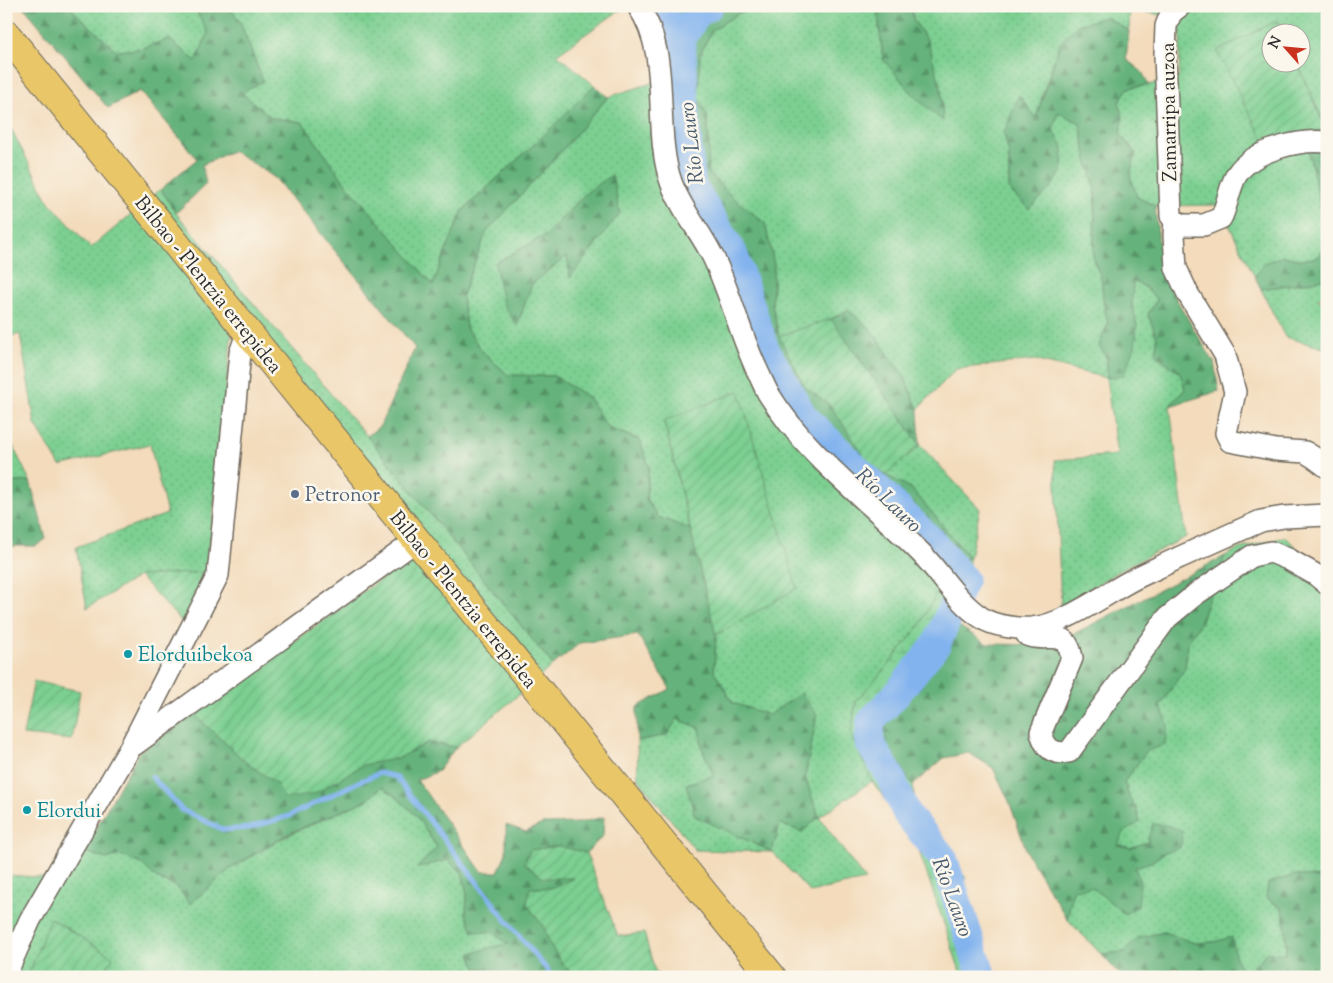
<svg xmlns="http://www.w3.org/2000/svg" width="1333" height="983" font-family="'Sorts Mill Goudy',serif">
<defs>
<pattern id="grass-dots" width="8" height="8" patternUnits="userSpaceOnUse" patternTransform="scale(1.25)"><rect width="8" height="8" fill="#7ccf91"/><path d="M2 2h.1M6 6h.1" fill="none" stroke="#6bb27d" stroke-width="1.8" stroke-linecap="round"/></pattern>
<pattern id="forest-firs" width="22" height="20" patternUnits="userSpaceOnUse" patternTransform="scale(1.25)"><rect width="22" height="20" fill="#65b27b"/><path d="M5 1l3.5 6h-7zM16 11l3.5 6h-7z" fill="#539165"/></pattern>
<pattern id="wetland-marsh" width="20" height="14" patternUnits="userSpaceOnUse" patternTransform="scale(1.25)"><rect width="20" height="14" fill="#7ccf91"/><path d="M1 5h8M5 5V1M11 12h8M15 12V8" fill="none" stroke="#6bb27d"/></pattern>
<pattern id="garden-furrows" width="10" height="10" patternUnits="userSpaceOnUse" patternTransform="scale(1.25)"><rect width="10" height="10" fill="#7ccf91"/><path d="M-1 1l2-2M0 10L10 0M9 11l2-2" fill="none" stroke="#6bb27d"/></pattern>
</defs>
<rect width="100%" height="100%" fill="#fbf7ec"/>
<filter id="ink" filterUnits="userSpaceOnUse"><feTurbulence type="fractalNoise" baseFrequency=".02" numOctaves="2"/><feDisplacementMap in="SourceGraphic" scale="10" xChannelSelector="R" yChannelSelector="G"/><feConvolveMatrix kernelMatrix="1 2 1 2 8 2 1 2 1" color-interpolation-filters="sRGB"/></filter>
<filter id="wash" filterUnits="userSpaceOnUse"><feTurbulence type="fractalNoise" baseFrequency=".0096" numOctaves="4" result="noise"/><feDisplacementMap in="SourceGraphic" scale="20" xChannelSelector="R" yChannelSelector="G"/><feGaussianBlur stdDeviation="1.12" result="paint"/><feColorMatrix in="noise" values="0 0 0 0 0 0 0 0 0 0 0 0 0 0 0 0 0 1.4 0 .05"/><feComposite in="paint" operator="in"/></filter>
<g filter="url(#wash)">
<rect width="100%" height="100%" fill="#f3dbbb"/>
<g fill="url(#grass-dots)" stroke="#547d5e" fill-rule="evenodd">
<path d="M68 6H194L208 33 196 62 169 39 140 49 117 51Z"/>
<path d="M229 6H626L557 54 594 85 539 140 463 210 444 256 433 286 343 180 302 122 272 118 241 93 263 81 240 22Z"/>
<path d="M761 6H877L883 60 928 42 914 21 911 6H1327V129L1297 63 1300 62V32H1283L1278 21 1217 51 1305 133 1327 239V242L1318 257 1302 260 1284 256 1264 263 1255 277 1219 205 1155 206 1137 197 1130 175 1136 153 1120 134 1123 118 1119 102 1128 88 1149 85 1179 77 1181 19 1130 9 1129 31 1106 17 1060 43 1043 93 1036 119 1020 96 1004 133 1009 154V190L1063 147 1053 130 1058 112 1080 123 1087 159 1096 190 1093 259 1101 277 1104 306 1108 323 1099 345 1107 359V377L1137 326 1132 303 1133 281 1145 287 1157 300 1148 314 1157 338 1156 355 1180 373 1185 389 1170 406 1186 537 1122 569 1061 607 1055 460 1117 455 1106 378 1034 360 956 369 918 409 904 376 848 310 831 319 779 336 772 304 774 264 732 197 708 172 709 140 707 115 698 98 700 54 712 30 739 13Z"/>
<path d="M670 77 676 153 782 399 931 513 912 489 885 475 920 445 980 509 956 624 937 593 920 625 885 669 856 701 851 735 872 781 819 817 865 880 810 892 772 852 695 850 638 779 637 741 667 735 677 718 700 728 702 748 714 776 695 816 772 851 780 824 819 817 805 777 817 715H769L733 703 714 671 716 635 797 588 664 421 690 529 658 517 646 499 649 467 640 440 608 428 588 397 554 376 508 375 483 352 466 328 462 295 486 233 564 148 608 97ZM587 192 620 213 570 277 568 255 532 284 517 325 495 263 546 235Z"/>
<path d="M6 119 49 202 91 248 161 189 176 213 367 436 553 665 527 688 232 330 207 572 139 576 87 608 76 547 167 514 150 444 60 466 35 424 20 334 6 337V233L8 213 6 206Z"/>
<path d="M1327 278V294L1317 299 1327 305V349L1285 337 1261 289 1302 283Z"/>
<path d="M6 434H7L30 481 7 483 6 485Z"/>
<path d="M1285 537 1327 575V879L1295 875 1282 908 1286 932V954L1257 962 1245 977 1236 959 1231 938 1214 942 1194 943 1164 932 1138 938 1124 952 1101 954 1067 919 1073 889 1092 887 1125 914 1140 883 1134 867 1151 862 1165 852 1180 847 1153 824 1147 842 1130 848 1118 844 1136 807 1130 799 1124 782 1146 752 1168 724 1160 706 1185 668 1188 642 1200 623 1209 597 1225 556 1238 549Z"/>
<path d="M382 786 395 796 416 815 437 847 418 867 448 860 462 872 467 893 466 914 510 945 492 947 497 969 501 977H101L112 957 51 918 28 977H6V875L64 879 83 851 106 859 120 855 142 864 156 878 177 887 190 904 230 869 288 835 367 800Z"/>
<path d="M1327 940V977H1305L1319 968 1324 943Z"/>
</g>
<g fill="url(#forest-firs)" stroke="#486e53">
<path d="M23 6H68L117 51 140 49 169 39 196 61 208 33 194 6H229L240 22 263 81 242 93 272 118 302 122 343 180 433 285 444 256 463 210 539 140 594 85 608 97 564 148 486 233 462 295 466 328 483 352 508 375 554 376 588 397 608 428 640 440 649 467 646 499 658 517 690 529 716 635 714 671 733 703 769 715 801 693 817 715 805 777 819 817 802 832 780 824 772 852 695 816 686 784 714 775 702 748 700 728 677 719 667 735 637 741V707L670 689 638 635 580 643 553 665 367 436 380 426 415 348 275 178 248 160 232 151 202 165 206 184 176 213 161 189 197 159 140 91 108 108Z"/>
<path d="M651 6H761L739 13 712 30 700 54 698 98 707 115 709 140 708 172 732 197 765 223 774 264 772 304 779 336 805 387 830 405 867 460 885 475 912 489 970 558 943 569 813 438 782 399 757 352 710 230 680 181 676 153 667 51Z"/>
<path d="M877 6H911L914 21 928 42 941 88 943 121 916 98 883 59Z"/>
<path d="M1106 17 1129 31 1126 59 1142 72 1149 85 1128 88 1119 102 1123 118 1120 134 1136 153 1130 175 1137 197 1155 206 1162 274 1193 328 1214 362 1219 391 1170 406 1185 389 1180 373 1156 355 1157 338 1148 314 1157 300 1145 287 1133 281 1132 303 1137 326 1135 347 1123 376 1107 378V359L1099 345 1108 323 1104 306 1101 277 1093 259 1096 190 1087 160 1080 123 1058 112 1053 130 1063 147 1062 171 1050 189 1029 209 1009 190V154L1004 133 1019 95 1036 118 1060 43 1077 25Z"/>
<path d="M1327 129V239L1305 133Z"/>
<path d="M612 175 620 213 570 278 567 256 532 284 517 326 503 304 495 263 546 235 587 192Z"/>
<path d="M1327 242V278L1302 283 1261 289 1255 277 1264 263 1284 256 1301 260 1318 257Z"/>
<path d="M848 310 869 327 904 376 918 409 920 445 831 319Z"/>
<path d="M30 481 46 539 36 546H16L6 548V485L7 483Z"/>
<path d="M1225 556 1209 597 1200 623 1188 642 1185 668 1160 706 1168 724 1165 744 1146 752 1124 782 1130 799 1136 807 1140 822 1124 832 1118 844 1130 848 1147 842 1153 824 1170 826 1183 832 1180 848 1165 852 1151 862 1135 867 1140 883 1138 906 1125 914 1092 887 1073 890 1067 919 1028 855 1009 801 993 768 969 753 944 758 913 785 887 749 884 723 921 687 956 624 987 644 1052 645Z"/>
<path d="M194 714 247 763 276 783 314 794 363 765 399 758 428 742 456 747 438 771 417 780 482 872H498L506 853V825L526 832 542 824 577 823 604 817 603 836 586 853 559 846 531 850 576 878 551 888H530L527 904 545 929 549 943 561 961 574 977H501L496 969 476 968 470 954 492 947 509 944 491 932H473L466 914 467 893 462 872 448 860 417 868 437 847 416 815 395 796 382 787 367 800 288 834 230 869 190 904 177 887 156 878 142 864 120 855 106 859 83 851 140 751Z"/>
<path d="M1295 875 1327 879V940L1324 943 1319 968 1305 977H1190L1176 968 1160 975V977H1122L1101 954 1124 952 1138 938 1164 932 1194 943 1214 942 1232 937 1236 959 1246 976 1267 952 1286 954V932L1282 908 1266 898 1268 883Z"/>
</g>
<path fill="url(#wetland-marsh)" stroke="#547d5e" d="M937 592 956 624 921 687 884 723 887 749 913 785 917 815 966 878 958 884 989 977H962L916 842 872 781 851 735 856 701 885 669 920 625Z"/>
<g fill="url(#garden-furrows)" stroke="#547d5e">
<path d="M1278 20 1283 32H1270V62L1297 63 1326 129 1264 141 1217 51Z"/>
<path d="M831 319 920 445 885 475 867 460 830 405 805 387 779 336Z"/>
<path d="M739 391 797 588 716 635 664 421Z"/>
<path d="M414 555 527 688 456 747 428 742 399 758 363 765 314 794 285 799 276 783 247 763 194 714Z"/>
<path d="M207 572 182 622 139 576Z"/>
<path d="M34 681 80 691 72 740 23 735Z"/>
<path d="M559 846 586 853 618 936 644 933 655 971 661 977H574L561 961 549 943 545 929 527 904 530 888H551L574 878H543L524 863 531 850Z"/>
<path d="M50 918 113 957 101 977H28Z"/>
</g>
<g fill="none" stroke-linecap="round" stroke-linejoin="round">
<path stroke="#82b3ee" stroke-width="5" d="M152 777 182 810 224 830 249 828 289 816 358 782 380 773 396 777 507 921 553 977"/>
<g stroke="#82b3ee" stroke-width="29">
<path d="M657 6 681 40 688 152 692 186 733 253 765 349 803 416 929 539 964 580 936 645 895 696 871 721 869 742 889 774 907 814 943 858 982 977"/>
<path d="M681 40 697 14 709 6"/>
</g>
</g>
</g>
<g filter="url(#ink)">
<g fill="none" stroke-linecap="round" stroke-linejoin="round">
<g stroke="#71695d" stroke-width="24">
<g id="minor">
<path d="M638 6C673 56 652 127 671 182 681 210 702 233 714 259 731 295 740 334 757 370 761 378 764 386 768 393 807 457 870 501 922 554 942 575 957 602 982 618 993 626 1018 629 1032 628 1064 625 1105 594 1134 579 1148 572 1162 566 1176 559 1205 546 1233 533 1261 521L1284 517 1327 515"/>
<path d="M1180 6 1171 13 1166 26 1165 55 1171 216 1175 221 1182 225H1204L1221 218C1228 204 1229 187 1237 174 1253 150 1300 139 1327 142"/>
<path d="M1175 221 1174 235 1176 268 1188 294 1225 355 1235 392 1226 433 1230 441 1276 450 1305 452 1315 458 1327 467"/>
<path d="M1027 635C1047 644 1066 625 1072 658L1041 732C1045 748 1052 755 1069 752L1167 618 1196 594 1252 556 1271 552 1288 559 1316 575 1327 584"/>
<path d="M134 745 417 540"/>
<path d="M6 974 30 920 130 748 218 575 240 353 248 331"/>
</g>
</g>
<g stroke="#71695d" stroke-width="30">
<path id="major" d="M6 34 343 450 772 977"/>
</g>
<use href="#minor" stroke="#fff" stroke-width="21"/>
<use href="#major" stroke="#e9c769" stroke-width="28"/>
</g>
</g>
<circle fill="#5c6f8a" stroke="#fbf7ec" stroke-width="2" cx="295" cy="494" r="5"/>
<g fill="#0f9aa8" stroke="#fbf7ec" stroke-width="2">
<circle cx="128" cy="654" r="5"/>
<circle cx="27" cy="810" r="5"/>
</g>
<g text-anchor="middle" stroke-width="5" stroke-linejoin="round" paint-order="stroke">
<g font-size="20" fill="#2b2b2b" stroke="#fbf7ec">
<text transform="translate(1168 112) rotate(-91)" y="7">Zamarripa auzoa</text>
<text transform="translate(209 284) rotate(51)" y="7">Bilbao - Plentzia errepidea</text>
<text transform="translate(464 599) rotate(51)" y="7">Bilbao - Plentzia errepidea</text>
</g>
<g font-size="20" fill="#4e5e75" stroke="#fbf7ec" text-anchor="start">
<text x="305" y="501">Petronor</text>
</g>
<g font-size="20" fill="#0d838f" stroke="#fbf7ec" text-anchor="start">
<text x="138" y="661">Elorduibekoa</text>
<text x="37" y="817">Elordui</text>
</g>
<g font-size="21" font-style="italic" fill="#495b6f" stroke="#fbf7ec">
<text transform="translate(691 143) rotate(-97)" y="7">Río Lauro</text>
<text transform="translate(889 500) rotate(44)" y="7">Río Lauro</text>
<text transform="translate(953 897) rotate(70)" y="7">Río Lauro</text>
</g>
</g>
<rect width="1333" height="983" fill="none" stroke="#fbf7ec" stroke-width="25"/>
<g transform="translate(1286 48) rotate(297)"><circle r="24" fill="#fbf7ec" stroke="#a8a59f"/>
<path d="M0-4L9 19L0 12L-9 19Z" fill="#c8321e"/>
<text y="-8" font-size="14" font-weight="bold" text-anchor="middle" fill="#2b2b2b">N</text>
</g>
</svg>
